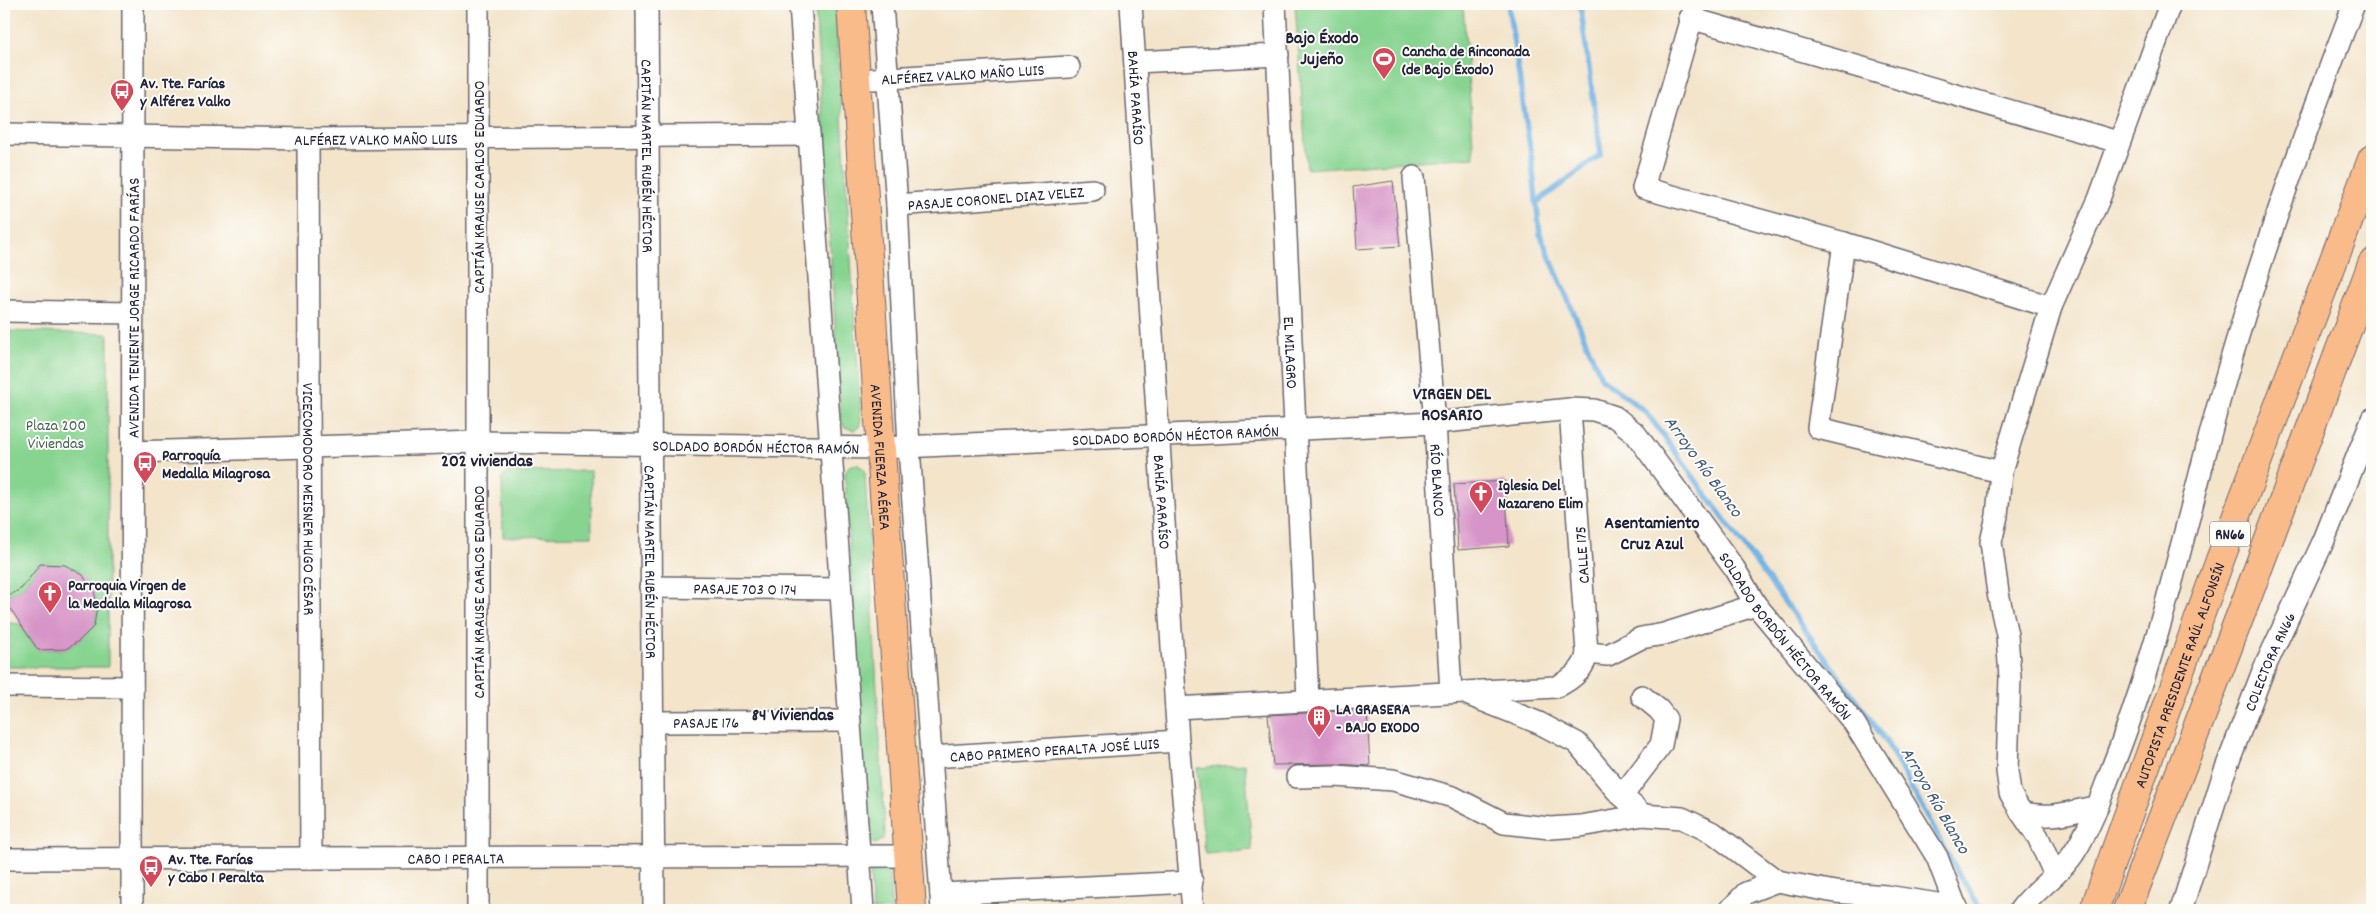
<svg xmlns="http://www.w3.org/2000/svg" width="2376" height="914" font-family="Dekko,sans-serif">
<rect width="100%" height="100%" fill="#fdfcf7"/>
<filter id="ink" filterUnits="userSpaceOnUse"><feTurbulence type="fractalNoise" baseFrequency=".02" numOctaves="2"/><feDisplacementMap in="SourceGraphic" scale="10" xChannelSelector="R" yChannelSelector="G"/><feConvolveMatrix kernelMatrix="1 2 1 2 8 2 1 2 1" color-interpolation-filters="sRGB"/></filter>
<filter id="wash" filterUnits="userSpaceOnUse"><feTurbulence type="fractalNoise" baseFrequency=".0096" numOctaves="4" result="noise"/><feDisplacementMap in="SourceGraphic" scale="20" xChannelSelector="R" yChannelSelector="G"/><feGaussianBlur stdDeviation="1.12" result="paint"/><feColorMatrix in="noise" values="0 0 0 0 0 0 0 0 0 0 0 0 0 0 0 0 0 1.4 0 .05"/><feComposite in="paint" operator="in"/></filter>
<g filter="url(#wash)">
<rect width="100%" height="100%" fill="#f3e4ca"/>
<g fill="#87d491" stroke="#547b66">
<path d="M815 4H835L861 420 859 427 854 430 844 427 841 420Z"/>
<path d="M1295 4H1463L1474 157 1307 169Z"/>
<path d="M4 331 108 334V667H5L6 622 19 624 38 650 66 649 80 640 94 626 97 606 93 586H89C78 564 62 565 40 564L22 588 4 597Z"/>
<path d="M857 464 864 469 865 473 885 834 883 840 875 844 868 841 865 834 845 473 849 466Z"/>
<path d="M591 471 592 536 503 537 502 478 509 472Z"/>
<path d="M1245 764 1252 850 1205 854 1197 768Z"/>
<path d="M878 865H882L888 870 892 910H873L870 874 871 870Z"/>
</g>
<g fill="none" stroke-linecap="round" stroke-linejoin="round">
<g stroke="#6dafe2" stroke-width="5.5">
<path d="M1508 4 1531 154 1540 234 1602 379 1646 412 1886 741 1959 875 1982 910"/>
<path d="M1536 203 1601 154 1580 4"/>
</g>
</g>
<g id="blocks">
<g fill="#d794c8">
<path d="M1393 181 1400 246 1357 249 1353 187Z"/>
<path d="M1505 481 1509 546 1458 550 1454 484Z"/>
<path d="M40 564 65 565 83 575 89 586 93 585 97 606 94 626 80 640 66 649 38 650 4 599 22 588Z"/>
<path d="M1345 711H1367L1370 766 1335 764 1273 765 1268 715Z"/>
</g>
</g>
</g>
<g filter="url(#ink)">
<use href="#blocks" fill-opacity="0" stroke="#6b666d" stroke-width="1"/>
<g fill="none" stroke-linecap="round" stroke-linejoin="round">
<g stroke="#6b666d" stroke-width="24">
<g id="minor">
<path d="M478 4V910"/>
<path id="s1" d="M647 4 654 910"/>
<path d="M800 4 863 910"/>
<path d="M882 4 897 205 909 447 942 910"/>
<path id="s2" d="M1131 4 1178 741 1193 910"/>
<path id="s3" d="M1275 4 1308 700"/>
<path d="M1696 4 1643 188 1844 243 2051 307"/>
<path d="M1690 18 2118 142"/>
<path d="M1135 62 1278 55"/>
<path id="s4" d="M872 79 1069 67"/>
<path id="s5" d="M4 134 308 139 809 135"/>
<path id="s6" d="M308 139 311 858"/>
<path id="s7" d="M1414 177 1435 423 1451 692"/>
<path id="s8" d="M897 205 1093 190"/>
<path d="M1844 243 1818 428 2001 472"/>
<path d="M4 311 132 313"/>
<path id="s9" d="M132 452 478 442 880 448 1435 423 1570 409 1594 410 1615 417 1635 433 1734 568 1756 605 1854 723 1937 857 1957 910"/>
<path id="s10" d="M650 587 840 589"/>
<path d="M1587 653 1608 655 1641 638 1664 634 1756 605"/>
<path d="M4 686 132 687"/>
<path d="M1469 695 1539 723 1577 743 1617 791 1643 815"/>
<path d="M1176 708 1556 687C1571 680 1585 669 1587 653L1570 409"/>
<path id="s11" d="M652 722 848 721"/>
<path id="s12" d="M931 757 1178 741"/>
<path d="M1297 777 1335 776 1393 780 1453 797 1504 823 1550 828 1581 826 1643 815 1682 818 1715 834 1777 881 1835 892 1886 896 1957 907"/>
<path d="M1622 796 1661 745 1666 719 1659 710 1642 696"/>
<path d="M2098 806C2071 812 2048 820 2021 812L2010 793 2007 771 2010 677 2007 635 1998 593 1991 542 1997 516 2001 472 2051 307 2099 199 2170 4"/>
<path d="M2021 812 2038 837 2054 873"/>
<path id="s13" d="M4 859 909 856"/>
<path d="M941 894 1192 882"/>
<path id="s14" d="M132 910 133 4"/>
<path d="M1730 910 1746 893 1777 881"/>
<path d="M2020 910C2035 889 2060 875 2074 853 2093 824 2104 788 2117 755 2159 645 2185 530 2215 416 2253 276 2302 139 2354 4"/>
<path id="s15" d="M2181 910 2223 776 2263 671 2324 540 2372 419"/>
</g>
</g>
<g stroke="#6b666d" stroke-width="30">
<g id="major">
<path id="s16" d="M851 4 912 910"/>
</g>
</g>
<g stroke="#6b666d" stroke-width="30">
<g id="highway">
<path id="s17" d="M2094 910 2220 560 2372 159"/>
<path d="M2127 910 2250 590 2372 264"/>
</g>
</g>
<use href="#minor" stroke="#fff" stroke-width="21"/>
<use href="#major" stroke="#fabb8b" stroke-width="28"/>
<use href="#highway" stroke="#fabb8b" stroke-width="28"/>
</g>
</g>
<defs>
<g id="stadium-pin" transform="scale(1.25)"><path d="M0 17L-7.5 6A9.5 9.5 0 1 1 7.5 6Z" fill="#d1495b" stroke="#fdfcf7"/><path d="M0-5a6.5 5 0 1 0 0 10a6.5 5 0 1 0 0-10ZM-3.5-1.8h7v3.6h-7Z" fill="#fff"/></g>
<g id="bus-pin" transform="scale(1.25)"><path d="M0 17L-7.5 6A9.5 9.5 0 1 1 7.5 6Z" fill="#d1495b" stroke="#fdfcf7"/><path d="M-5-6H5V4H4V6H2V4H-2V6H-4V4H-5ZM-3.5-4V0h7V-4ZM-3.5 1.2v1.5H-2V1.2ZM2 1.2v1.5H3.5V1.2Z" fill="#fff"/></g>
<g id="church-pin" transform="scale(1.25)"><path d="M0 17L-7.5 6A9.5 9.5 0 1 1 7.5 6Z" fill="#d1495b" stroke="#fdfcf7"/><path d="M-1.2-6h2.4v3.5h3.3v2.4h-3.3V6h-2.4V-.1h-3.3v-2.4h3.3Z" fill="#fff"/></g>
<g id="building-pin" transform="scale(1.25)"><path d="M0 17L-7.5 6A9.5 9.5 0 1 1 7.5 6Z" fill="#d1495b" stroke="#fdfcf7"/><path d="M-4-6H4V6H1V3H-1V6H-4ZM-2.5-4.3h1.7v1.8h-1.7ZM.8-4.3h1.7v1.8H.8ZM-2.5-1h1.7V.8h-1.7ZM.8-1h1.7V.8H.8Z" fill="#fff"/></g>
</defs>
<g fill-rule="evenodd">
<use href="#stadium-pin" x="1384" y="59"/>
<use href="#bus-pin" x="122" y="91"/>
<use href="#bus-pin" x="145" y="463"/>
<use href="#church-pin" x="1481" y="493"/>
<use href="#church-pin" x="50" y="593"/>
<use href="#building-pin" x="1319" y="717"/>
<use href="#bus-pin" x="151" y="867"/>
</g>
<g text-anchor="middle" stroke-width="4" stroke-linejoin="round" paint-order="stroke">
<rect fill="#fdfcf7" stroke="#646373" stroke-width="1" x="2210" y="521.5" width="40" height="25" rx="4"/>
<g font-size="15" font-weight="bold" fill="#22223b">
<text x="2230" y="539">RN66</text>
</g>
<g font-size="16" font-weight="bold" fill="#22223b" stroke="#fdfcf7" text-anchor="start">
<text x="1402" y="56">Cancha de Rinconada<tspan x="1402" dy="18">(de Bajo Éxodo)</tspan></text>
<text x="140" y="88">Av. Tte. Farías<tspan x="140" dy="18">y Alférez Valko</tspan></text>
<text x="162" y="460">Parroquía<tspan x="162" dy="18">Medalla Milagrosa</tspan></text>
<text x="1498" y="490">Iglesia Del<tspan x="1498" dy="18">Nazareno Elim</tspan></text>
<text x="68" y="590">Parroquia Virgen de<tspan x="68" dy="18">la Medalla Milagrosa</tspan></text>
<text x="1336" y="714">LA GRASERA<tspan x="1336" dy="18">- BAJO EXODO</tspan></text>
<text x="168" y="864">Av. Tte. Farías<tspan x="168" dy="18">y Cabo 1 Peralta</tspan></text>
</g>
<g font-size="16" fill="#22223b" stroke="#fdfcf7">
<text dy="6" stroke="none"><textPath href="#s4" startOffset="91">ALFÉREZ VALKO MAÑO LUIS</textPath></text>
<text dy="6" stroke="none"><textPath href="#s2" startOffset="94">BAHÍA PARAÍSO</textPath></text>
<text dy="6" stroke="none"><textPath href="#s5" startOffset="372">ALFÉREZ VALKO MAÑO LUIS</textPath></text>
<text dy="6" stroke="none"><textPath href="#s1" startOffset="152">CAPITÁN MARTEL RUBÉN HÉCTOR</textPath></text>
<text transform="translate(478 187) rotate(-90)" y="6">CAPITÁN KRAUSE CARLOS EDUARDO</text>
<text dy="6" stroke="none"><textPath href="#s8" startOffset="99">PASAJE CORONEL DIAZ VELEZ</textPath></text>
<text dy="6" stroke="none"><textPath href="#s14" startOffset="602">AVENIDA TENIENTE JORGE RICARDO FARÍAS</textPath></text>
<text dy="6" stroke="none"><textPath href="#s3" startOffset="349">EL MILAGRO</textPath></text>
<text dy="6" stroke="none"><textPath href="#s9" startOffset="1044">SOLDADO BORDÓN HÉCTOR RAMÓN</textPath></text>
<text dy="6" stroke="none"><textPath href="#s9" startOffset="624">SOLDADO BORDÓN HÉCTOR RAMÓN</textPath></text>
<text dy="6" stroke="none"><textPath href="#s16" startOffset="454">AVENIDA FUERZA AÉREA</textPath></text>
<text dy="6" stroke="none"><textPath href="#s7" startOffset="304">RÍO BLANCO</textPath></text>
<text dy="6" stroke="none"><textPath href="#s6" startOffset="360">VICECOMODORO MEISNER HUGO CÉSAR</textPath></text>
<text dy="6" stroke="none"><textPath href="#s2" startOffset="499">BAHÍA PARAÍSO</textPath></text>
<text transform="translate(1581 555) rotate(-94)" y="6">CALLE 175</text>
<text dy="6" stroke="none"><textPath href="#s1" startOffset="558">CAPITÁN MARTEL RUBÉN HÉCTOR</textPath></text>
<text dy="6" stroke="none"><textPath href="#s10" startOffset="95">PASAJE 703 O 174</textPath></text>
<text transform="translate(478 592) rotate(-90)" y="6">CAPITÁN KRAUSE CARLOS EDUARDO</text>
<text dy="6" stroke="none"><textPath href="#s9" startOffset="1764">SOLDADO BORDÓN HÉCTOR RAMÓN</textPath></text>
<text dy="6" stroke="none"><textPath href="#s15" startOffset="264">COLECTORA RN66</textPath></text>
<text dy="6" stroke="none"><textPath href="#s17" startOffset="250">AUTOPISTA PRESIDENTE RAÚL ALFONSÍN</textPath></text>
<text dy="6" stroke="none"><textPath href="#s11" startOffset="54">PASAJE 176</textPath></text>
<text dy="6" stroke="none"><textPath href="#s12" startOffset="124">CABO PRIMERO PERALTA JOSÉ LUIS</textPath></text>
<text dy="6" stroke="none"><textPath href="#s13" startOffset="452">CABO 1 PERALTA</textPath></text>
</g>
<g font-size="16" fill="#456059" stroke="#fdfcf7">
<text x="56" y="430">Plaza 200<tspan x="56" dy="18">Viviendas</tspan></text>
</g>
<g font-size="18" font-weight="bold" fill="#22223b" stroke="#fdfcf7">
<text x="1322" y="43">Bajo Éxodo<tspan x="1322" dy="21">Jujeño</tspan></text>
<text x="1452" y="399">VIRGEN DEL<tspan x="1452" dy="21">ROSARIO</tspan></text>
<text x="487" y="466">202 viviendas</text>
<text x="1652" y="528">Asentamiento<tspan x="1652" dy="21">Cruz Azul</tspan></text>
<text x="793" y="720">84 Viviendas</text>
</g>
<g font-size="18" font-style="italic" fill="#405a7e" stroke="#fdfcf7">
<text transform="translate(1704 466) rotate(54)" y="6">Arroyo Río Blanco</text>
<text transform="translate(1936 800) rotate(60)" y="6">Arroyo Río Blanco</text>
</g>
</g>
<rect width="2376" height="914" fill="none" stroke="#fdfcf7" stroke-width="20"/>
</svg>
